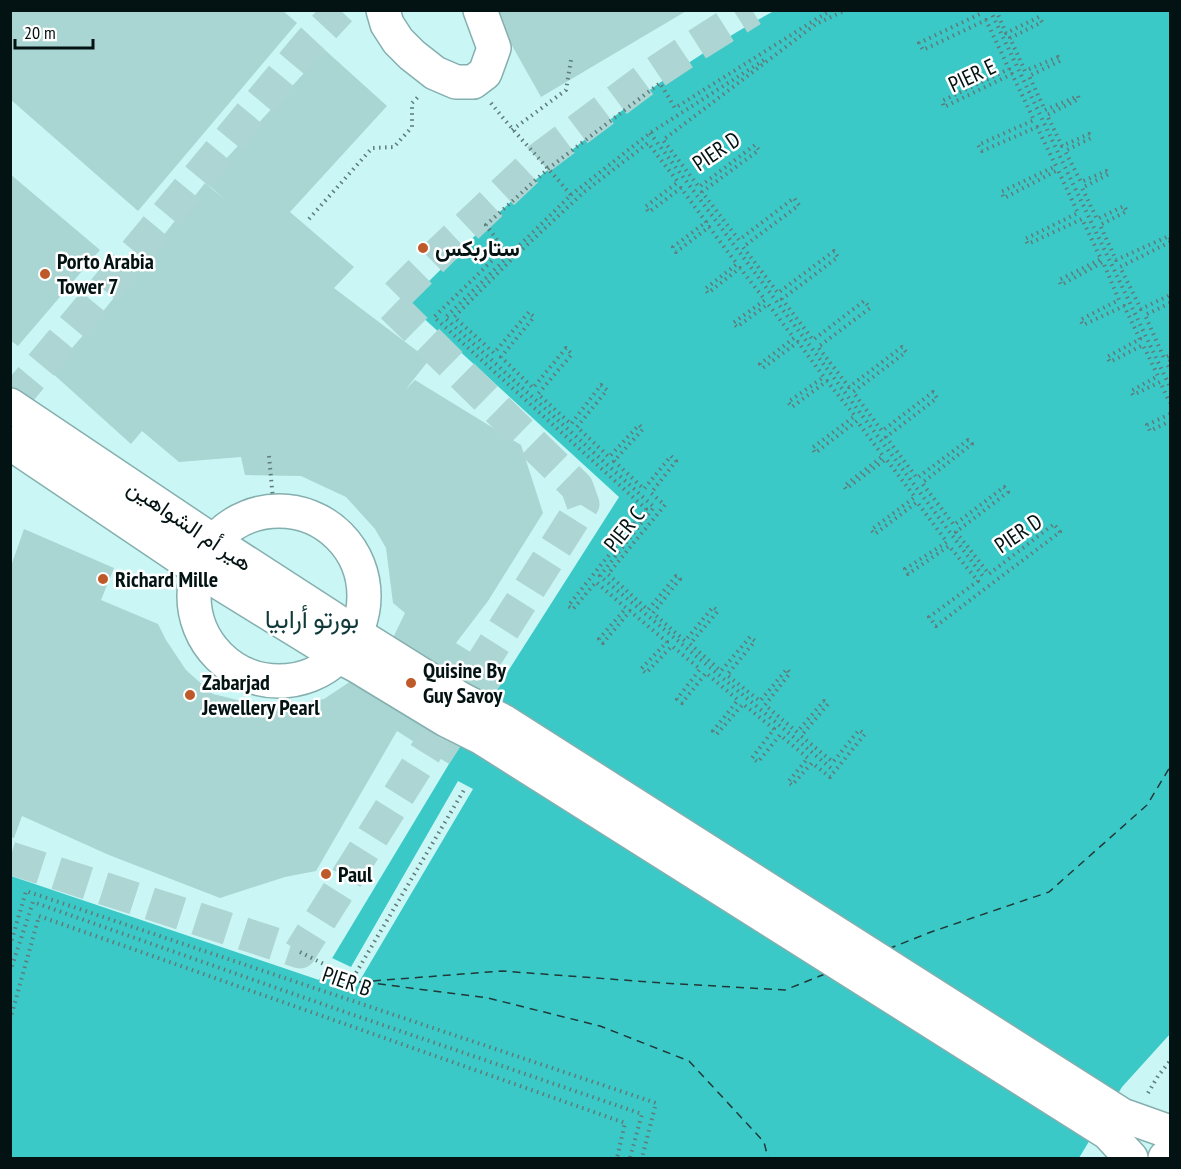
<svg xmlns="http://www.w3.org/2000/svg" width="1181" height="1169" font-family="'PT Sans Narrow',Vazirmatn,sans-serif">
<rect width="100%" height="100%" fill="#caf7f5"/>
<path fill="#3bc9c7" d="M774 11H1170V1034L1122 1087 1079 1158H11V876L319 980 449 764 619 497 407 303C454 257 499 209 550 168 620 110 694 54 774 11Z"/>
<path fill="#caf7f5" d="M458 781 473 789 356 987 324 971 332 958 351 967Z"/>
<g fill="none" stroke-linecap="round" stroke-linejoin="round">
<g stroke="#213938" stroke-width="1.5" stroke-dasharray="8 6" stroke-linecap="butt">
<path d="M888 949 931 932 1049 892 1147 805 1170 767"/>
<path d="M359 982 502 971 663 983 785 990 825 974"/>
<path d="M364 982 488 998 600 1026 689 1061 764 1142 768 1158"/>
</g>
</g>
<g fill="#a9d5d3">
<path d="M10 10H282L297 23 138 211 10 99Z"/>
<path d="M492 10H688L541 97Z"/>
<path d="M325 50 387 106 290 212 354 267 334 288 429 360 406 389 415 380 521 445 543 513 488 601 456 643 507 675 449 764 397 731 316 871 285 877 220 898 109 855 22 816 14 838 10 837V569L24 529 114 568 101 600 158 624 166 640 186 670 213 694 270 708 324 699 360 675 390 644 405 613 393 603 386 548 375 529 346 497 301 476 245 475 241 457 179 462 142 431 131 444 51 372 93 324 205 183 228 202 205 182Z"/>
<path d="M10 174 100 250 18 346 10 340Z"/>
</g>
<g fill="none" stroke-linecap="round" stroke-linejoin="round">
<g stroke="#acd5d3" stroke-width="33" stroke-dasharray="33 16" stroke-linecap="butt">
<path d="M10 403 311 41 340 10"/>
<path d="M10 858 300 952 427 750 583 504 577 487 389 303 439 253 539 159 650 76 695 46 752 10"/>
</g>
<g stroke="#85afae" stroke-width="36">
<g id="minor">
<path d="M383 10 387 24 398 41 412 55 435 73 456 82H473L485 73 494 48 480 10"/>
<path d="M10 405 213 541 357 634 459 698 503 721 1122 1115 1170 1132"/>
<path d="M10 443 197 569 340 657 357 666 446 720 482 738 1108 1133 1131 1158"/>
<circle cx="279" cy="596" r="85"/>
<path d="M1165 1158 1170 1153"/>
</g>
</g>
<g stroke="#5f7b7a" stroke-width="4" stroke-dasharray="1.5 4.5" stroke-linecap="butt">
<path d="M832 10 818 18 675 108 660 83 549 168 486 225 504 249 434 317 646 509 568 606 573 609 596 582 626 608 599 639 603 643 630 611 667 642 641 669 646 673 672 646 700 669 677 699 682 703 706 673 738 700 713 731 717 734 743 704 774 729 752 758 758 762 780 735 808 758 788 782 792 785 812 763 830 777 865 734 859 730 833 762 801 736 828 704 824 701 797 732 765 705 790 673 787 669 760 701 727 675 755 641 750 637 721 671 690 644 718 611 713 607 685 641 653 613 680 579 676 576 648 610 608 574 665 505 651 493 676 461 671 456 644 489 614 461 643 429 639 425 609 457 577 427 607 390 601 385 571 424 538 394 572 354 566 348 533 388 501 357 534 317 529 312 494 353 454 317 513 258 584 192 648 143 678 182 645 207 649 212 681 188 706 222 673 247 676 252 709 227 737 264 705 289 708 293 740 268 765 300 733 323 737 327 768 304 794 338 760 364 763 368 798 342 824 377 788 402 792 407 827 381 855 416 812 448 815 453 857 421 883 456 844 486 846 489 886 459 915 497 871 530 875 534 917 502 947 542 905 569 908 574 949 546 978 581 929 617 936 626 1060 532 1054 524 989 574 956 532 1008 492 1004 487 954 525 922 483 972 444 968 440 917 478 886 437 937 398 933 392 882 431 853 392 906 352 902 347 849 387 818 347 870 308 864 301 813 340 782 299 838 257 834 251 778 293 743 247 799 205 794 198 739 240 702 192 759 150 755 145 699 187 663 140 816 24 846 10"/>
<path d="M981 10 982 13 919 43 923 50 986 20 1009 69 942 101 944 107 1012 74 1034 120 978 145 982 151 1037 127 1056 166 1001 192 1004 198 1058 170 1078 213 1025 239 1028 244 1082 219 1101 259 1059 280 1061 285 1103 262 1119 300 1080 320 1083 325 1124 306 1140 339 1107 357 1110 362 1143 345 1158 376 1131 391 1133 395 1160 382 1170 403"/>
<path d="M990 10 1170 387"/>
<path d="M996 10 1006 33 1039 17 1042 22 1010 38 1025 71 1058 57 1060 61 1029 76 1045 110 1078 96 1079 99 1047 115 1062 146 1089 134 1091 138 1065 151 1081 182 1106 171 1109 174 1082 188 1097 219 1124 206 1127 211 1100 225 1116 260 1169 236 1170 239"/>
<path d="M491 103C516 135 545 164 571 195L445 318 654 507 600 576 832 769"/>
<path d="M512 130 566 90 571 60"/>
<path d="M650 133 985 579"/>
<path d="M571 195 650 133 764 60"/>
<path d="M309 219 372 148 394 147 412 127V103L418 97"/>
<path d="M1170 242 1120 267 1141 309 1170 295"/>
<path d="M1170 303 1145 315 1164 358 1170 355"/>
<path d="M1170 361 1167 363 1170 369"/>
<path d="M1170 414 1147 425 1150 431 1170 421"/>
<path d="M269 456 274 510"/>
<path d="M10 946 26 891 656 1103 642 1158"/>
<path d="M300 952 359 982"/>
<path d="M10 972 33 902 342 1011 642 1114 630 1158"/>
<path d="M353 978 464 790"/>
<path d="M10 1020 39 916 625 1123 617 1158"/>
<path d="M1148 1093 1158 1076 1170 1061"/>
</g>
<use href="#minor" stroke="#fff" stroke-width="33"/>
</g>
<g fill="#be5929" stroke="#fff" stroke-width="2">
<circle cx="423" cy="248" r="6"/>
<circle cx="45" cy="274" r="6"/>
<circle cx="103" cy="579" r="6"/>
<circle cx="411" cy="683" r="6"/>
<circle cx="190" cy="695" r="6"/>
<circle cx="326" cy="874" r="6"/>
</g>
<g text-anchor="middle" stroke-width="5" stroke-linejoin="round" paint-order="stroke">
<g font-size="22" fill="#031212" stroke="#fff">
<text transform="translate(972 75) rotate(-25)" y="8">PIER E</text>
<text transform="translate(716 151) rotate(-34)" y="8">PIER D</text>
<text transform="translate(190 525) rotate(34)" y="8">هير أم الشواهين</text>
<text transform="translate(624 529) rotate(-51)" y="8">PIER C</text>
<text transform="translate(1018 533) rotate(-34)" y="8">PIER D</text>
<text transform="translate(347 981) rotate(19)" y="8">PIER B</text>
</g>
<g font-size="22" font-weight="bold" fill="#031212" stroke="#fff" text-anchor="start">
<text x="435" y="256">ستاربكس</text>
<text x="57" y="269">Porto Arabia<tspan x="57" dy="25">Tower 7</tspan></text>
<text x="115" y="587">Richard Mille</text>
<text x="423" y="678">Quisine By<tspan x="423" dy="25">Guy Savoy</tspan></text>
<text x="202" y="690">Zabarjad<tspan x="202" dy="25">Jewellery Pearl</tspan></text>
<text x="338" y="882">Paul</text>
</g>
<g font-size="26" fill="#103a39" stroke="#fff">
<text x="312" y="628">بورتو أرابيا</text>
</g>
</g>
<rect width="1181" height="1169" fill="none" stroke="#031212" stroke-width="24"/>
<path d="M15 39v9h78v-9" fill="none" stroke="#031212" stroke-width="3"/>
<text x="24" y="39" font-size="18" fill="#031212" stroke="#ffffff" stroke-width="4.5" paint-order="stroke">20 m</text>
</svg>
